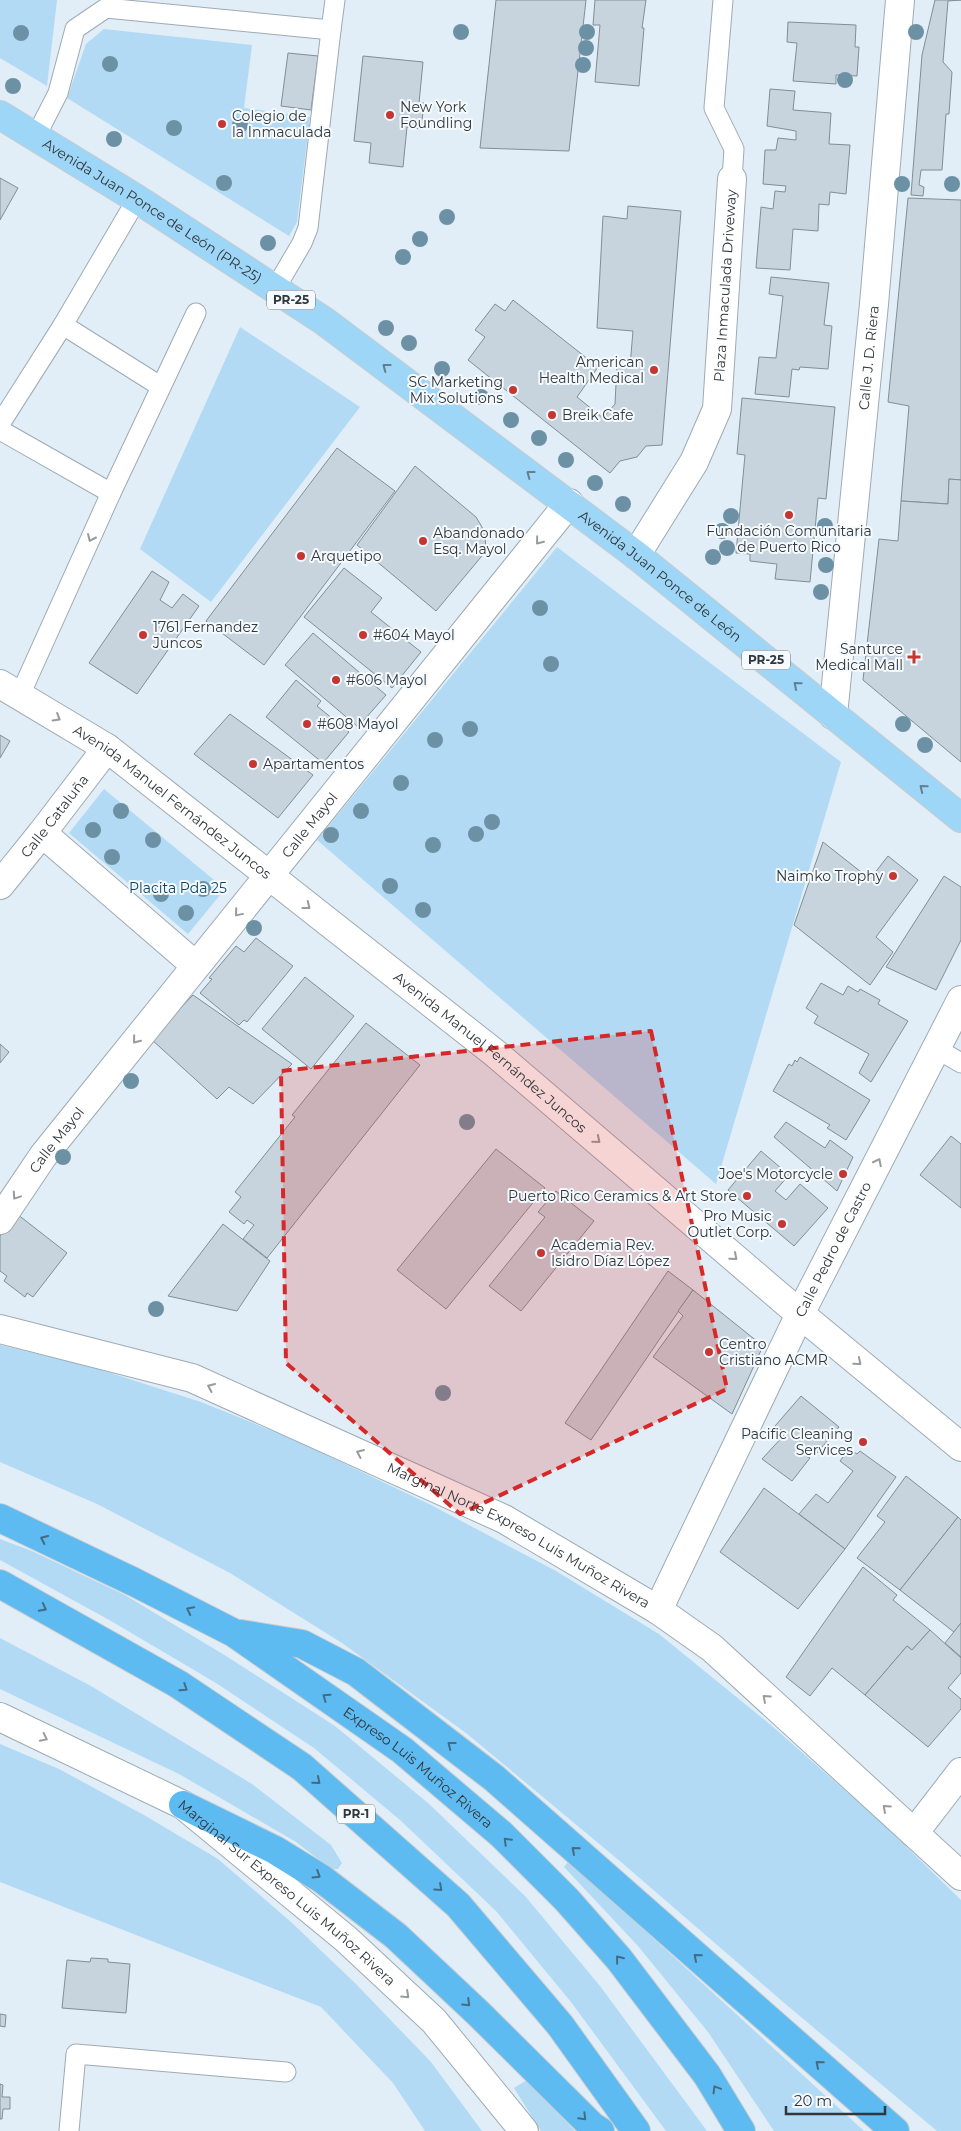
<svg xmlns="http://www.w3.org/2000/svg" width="961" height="2131" font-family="Montserrat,sans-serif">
<rect width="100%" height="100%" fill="#e1eef7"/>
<g fill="#b2daf4">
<path d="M0 0H57L47 86 0 58Z"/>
<path d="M104 29 252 45 244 108 310 117 297 222 289 236 67 98 86 44Z"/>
<path d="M240 327 360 407 211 602 140 549Z"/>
<path d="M557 547 841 762 716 1184 317 840Z"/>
<path d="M104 789 225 889 188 934 69 833Z"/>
<path d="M0 1345 92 1367 201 1402 297 1441 431 1505 556 1571 659 1634 772 1726 881 1822 961 1900V2131H937L789 2007 621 1862 466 1733 342 1643 230 1573 97 1504 0 1462Z"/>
<path d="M0 1539 32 1551 125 1595 226 1656 335 1726 428 1803 525 1896 600 1986 707 2131H666L571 2002 496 1911 400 1820 314 1748 216 1683 111 1621 0 1560Z"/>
<path d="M0 1638 91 1686 252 1784 331 1845 342 1863 338 1869H331L296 1842 179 1774 0 1689Z"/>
<path d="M0 1744 59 1769 144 1815 218 1859 291 1922 355 1983 431 2062 482 2131H425L393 2083 321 2007 0 1882Z"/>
<path d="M569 1861 864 2131H774L708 2032 638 1946 564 1867Z"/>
<path d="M527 2080 575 2131H541L514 2088Z"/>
</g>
<g fill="#c7d4dd" stroke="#828e96">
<path d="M496 0H586L569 151 480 148Z"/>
<path d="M595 0H646L642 28H644L639 86 595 82 600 25H593Z"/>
<path d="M935 0H961L948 1 943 62 952 72 949 114H946L942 170H921L919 185 924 187 923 196 911 195 922 55Z"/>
<path d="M788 22 856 25 855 47H859L857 76 836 75V84L793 81 797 43 787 42Z"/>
<path d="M288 53 318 56 311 110 281 106Z"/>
<path d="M363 56 423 62 419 103H424L421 129 407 127 403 167 369 163 371 143 354 141Z"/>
<path d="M770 89 795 91 793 110 831 113 829 144 850 145 846 194 830 192 829 205 819 204 818 231 793 229 790 270 756 268 761 207 773 209 775 191 785 192 786 186 763 184 765 150H776L778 138 796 140V131L767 126Z"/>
<path d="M0 178 18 188 0 220Z"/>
<path d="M908 198 961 200V480L949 479 948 504 901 501 909 406 888 402Z"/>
<path d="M628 206 681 211 662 445 646 446 637 457 620 461 610 473 468 360 485 337 475 330 495 304 505 311 513 300 598 367 577 397 603 418 615 404 617 364 630 366 633 331 597 328 603 216 627 219Z"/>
<path d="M771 277 829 283 824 325 832 326 828 369 800 367 799 370 792 369 789 397 755 394 759 357 776 358 783 296 769 294Z"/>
<path d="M742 398 835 407 826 499 818 498 810 582 775 579 777 564 750 561V554L736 553 745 455 737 454Z"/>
<path d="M337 448 395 491 264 665 206 621Z"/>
<path d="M415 466 476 517 482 527 485 537 486 548 481 557 436 611 357 545Z"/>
<path d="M949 479 961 480V762L863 680 879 539 898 541 901 501 948 504Z"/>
<path d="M344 568 382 598 371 612 421 652 392 688 304 617Z"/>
<path d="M152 571 169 582 160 600 172 608 183 594 199 606 137 694 89 663Z"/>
<path d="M313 633 386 695 358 727 285 665Z"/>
<path d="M296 680 321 701 317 706 349 732 323 763 266 717Z"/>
<path d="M230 714 313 775 278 818 194 754Z"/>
<path d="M0 735 10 741 0 758Z"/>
<path d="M823 842 870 879 888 856 918 880 876 937 893 952 870 985 794 925Z"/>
<path d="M944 876 961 887V940L936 990 886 967Z"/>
<path d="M256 938 293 966 247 1022 244 1020 239 1025 200 993 212 979 209 978 236 946 244 952Z"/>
<path d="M305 977 354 1016 311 1069 262 1029Z"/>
<path d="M821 983 843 995 848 986 858 992 860 989 880 1000 878 1004 908 1021 871 1082 859 1073 869 1054 814 1023 818 1016 806 1008Z"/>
<path d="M193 995 292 1064 253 1104 229 1087 217 1099 151 1039Z"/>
<path d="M366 1023 420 1065 267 1258 243 1239 254 1225 247 1220 244 1224 229 1212 241 1197 235 1192 295 1117 292 1115Z"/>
<path d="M0 1044 9 1052 0 1063Z"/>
<path d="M800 1057 870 1100 846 1140 827 1128 830 1125 773 1091 789 1064 792 1066 795 1060 797 1062Z"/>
<path d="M786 1122 825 1148 830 1140 853 1157 837 1191 774 1137Z"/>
<path d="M951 1136 961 1144V1208L920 1175Z"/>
<path d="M496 1149 545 1188 446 1309 397 1270Z"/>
<path d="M761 1151 789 1175 775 1191 786 1200 800 1184 828 1208 794 1246 728 1190Z"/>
<path d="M556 1191 594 1221 521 1311 489 1286 545 1217 538 1212Z"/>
<path d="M17 1214 67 1253 33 1297 27 1293 25 1297 4 1281 7 1276 0 1271V1236Z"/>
<path d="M223 1224 270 1261 237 1311 168 1296Z"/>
<path d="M668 1271 693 1290 591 1440 565 1423Z"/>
<path d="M693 1290 763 1346 732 1414 653 1357 683 1316 678 1311Z"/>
<path d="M801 1396 839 1427 817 1453 812 1448 806 1456 810 1458 792 1481 762 1459 786 1433 775 1426Z"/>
<path d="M849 1449 857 1454 860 1451 896 1477 845 1549 799 1514 816 1494 828 1503 853 1471 840 1461Z"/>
<path d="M906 1476 958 1517 900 1590 857 1558 885 1522 877 1516Z"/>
<path d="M764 1488 845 1549 798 1609 720 1552Z"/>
<path d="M958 1517 961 1520V1623L954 1632 900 1590Z"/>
<path d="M863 1567 897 1595 893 1600 930 1630 912 1650 907 1646 865 1695 832 1668 810 1696 786 1677Z"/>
<path d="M961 1623V1657L945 1643Z"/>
<path d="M930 1630 961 1658V1673L948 1688 961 1699V1709L928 1747 865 1695 907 1646 912 1650Z"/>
<path d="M91 1958 108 1959V1962L130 1964 126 2013 62 2008 67 1960 90 1962Z"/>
<path d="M0 2014 6 2015 5 2027 0 2026Z"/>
<path d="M0 2084 3 2085 2 2097H10V2109H3L2 2119H0Z"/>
</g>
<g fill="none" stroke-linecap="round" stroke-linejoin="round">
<g stroke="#9eabb3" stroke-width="21">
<g id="service">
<path d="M723 0 714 108 734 149 732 179"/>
<path d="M331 30 335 0"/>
<path d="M36 136 58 93 75 29 106 8 331 30 308 228 302 243 275 289"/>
<path d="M63 325 160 386"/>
<path d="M0 424 63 325 137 199"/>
<path d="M0 430 111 493 196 313"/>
<path d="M20 695 111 493"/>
<path d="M937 1049 961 1063"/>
<path d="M69 2131 76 2054 286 2072"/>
</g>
</g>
<g stroke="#9eabb3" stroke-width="30">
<g id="minor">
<path id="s1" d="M636 555 694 462 717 409 732 179"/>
<path id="s2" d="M833 715 874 304 900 0"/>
<path d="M42 833 195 965"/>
<path id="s3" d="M0 885 42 833 107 748"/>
<path id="s4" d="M0 1220 43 1156 569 503"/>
<path id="s5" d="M0 1329 192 1378 504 1519 658 1610 712 1648 961 1876"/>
<path id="s6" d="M658 1610 800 1314 961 1000"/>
<path d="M914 1833 961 1772"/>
</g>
</g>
<g stroke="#9eabb3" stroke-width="30">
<g id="tertiary">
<path id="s7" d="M0 1717 183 1805 346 1939 434 2021 524 2131"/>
</g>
</g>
<g stroke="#9eabb3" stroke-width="30">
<g id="secondary">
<path id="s8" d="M0 684 107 748 496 1054 800 1314 961 1447"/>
</g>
</g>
<g stroke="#cacbcc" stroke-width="30">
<g id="primary">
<path id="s9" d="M0 115 137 199 324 321 636 555 961 818"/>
</g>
</g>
<g stroke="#cacbcc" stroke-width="30">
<g id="motorway">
<path id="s10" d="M0 1518 134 1582 234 1633 402 1750 501 1834 567 1900 619 1959 707 2075 741 2131"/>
<path d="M0 1584 178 1684 302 1767 458 1905 560 2025 636 2131"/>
<path d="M241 1634 302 1644 356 1672 494 1778 895 2131"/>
<path d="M183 1805 275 1850 322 1879 396 1936 478 2013 592 2126 600 2131"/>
</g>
</g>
<use href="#service" stroke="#fff" stroke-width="19"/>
<use href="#minor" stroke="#fff" stroke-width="28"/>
<use href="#tertiary" stroke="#fff" stroke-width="28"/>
<use href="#secondary" stroke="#fff" stroke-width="28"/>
<use href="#primary" stroke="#9ed6f7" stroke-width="28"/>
<use href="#motorway" stroke="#5dbbf1" stroke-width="28"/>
</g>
<g fill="#6d91a4">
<circle cx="461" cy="32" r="8"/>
<circle cx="587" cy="32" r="8"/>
<circle cx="916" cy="32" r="8"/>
<circle cx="21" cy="33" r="8"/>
<circle cx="586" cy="48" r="8"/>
<circle cx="110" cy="64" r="8"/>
<circle cx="583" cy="65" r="8"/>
<circle cx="845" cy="80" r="8"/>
<circle cx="13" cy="86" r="8"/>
<circle cx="240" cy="125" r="8"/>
<circle cx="174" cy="128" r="8"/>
<circle cx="114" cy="139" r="8"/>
<circle cx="224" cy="183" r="8"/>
<circle cx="902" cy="184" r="8"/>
<circle cx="952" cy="184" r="8"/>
<circle cx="447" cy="217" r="8"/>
<circle cx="420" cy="239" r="8"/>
<circle cx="268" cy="243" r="8"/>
<circle cx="403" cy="257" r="8"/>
<circle cx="386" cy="328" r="8"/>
<circle cx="409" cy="343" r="8"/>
<circle cx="442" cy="369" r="8"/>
<circle cx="481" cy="397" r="8"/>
<circle cx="511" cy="420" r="8"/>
<circle cx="539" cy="438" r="8"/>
<circle cx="566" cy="460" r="8"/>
<circle cx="595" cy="483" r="8"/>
<circle cx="623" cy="504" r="8"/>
<circle cx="731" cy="516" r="8"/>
<circle cx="825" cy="526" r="8"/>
<circle cx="722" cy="531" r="8"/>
<circle cx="727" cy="548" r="8"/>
<circle cx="713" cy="557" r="8"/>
<circle cx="826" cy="565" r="8"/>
<circle cx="821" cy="592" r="8"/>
<circle cx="540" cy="608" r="8"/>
<circle cx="551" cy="664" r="8"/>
<circle cx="903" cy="724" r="8"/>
<circle cx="470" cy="729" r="8"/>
<circle cx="435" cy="740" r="8"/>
<circle cx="925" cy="745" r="8"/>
<circle cx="401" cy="783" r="8"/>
<circle cx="121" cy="811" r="8"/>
<circle cx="361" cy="811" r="8"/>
<circle cx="492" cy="822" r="8"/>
<circle cx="93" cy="830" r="8"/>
<circle cx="476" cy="834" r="8"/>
<circle cx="331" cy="835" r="8"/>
<circle cx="153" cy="840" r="8"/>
<circle cx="433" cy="845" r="8"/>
<circle cx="112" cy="857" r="8"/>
<circle cx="390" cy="886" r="8"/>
<circle cx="203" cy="889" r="8"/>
<circle cx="161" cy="894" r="8"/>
<circle cx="423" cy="910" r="8"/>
<circle cx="186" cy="913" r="8"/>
<circle cx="254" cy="928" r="8"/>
<circle cx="131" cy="1081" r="8"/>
<circle cx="467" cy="1122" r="8"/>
<circle cx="63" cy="1157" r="8"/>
<circle cx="156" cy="1309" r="8"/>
<circle cx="443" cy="1393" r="8"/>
</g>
<defs><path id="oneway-chevron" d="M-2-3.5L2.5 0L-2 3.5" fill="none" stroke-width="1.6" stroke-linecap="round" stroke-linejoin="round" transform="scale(1.25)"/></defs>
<g stroke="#637f90">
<use href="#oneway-chevron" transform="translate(386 367) rotate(-143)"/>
<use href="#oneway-chevron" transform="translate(530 474) rotate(-143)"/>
<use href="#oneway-chevron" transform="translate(797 685) rotate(-140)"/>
<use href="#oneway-chevron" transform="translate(923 788) rotate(-141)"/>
</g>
<g stroke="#989b9d">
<use href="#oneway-chevron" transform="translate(91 538) rotate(114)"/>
<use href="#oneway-chevron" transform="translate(539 541) rotate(129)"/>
<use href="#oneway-chevron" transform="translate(57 718) rotate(31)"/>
<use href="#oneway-chevron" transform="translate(307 906) rotate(38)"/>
<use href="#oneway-chevron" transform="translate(238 913) rotate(130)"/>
<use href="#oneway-chevron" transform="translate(136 1040) rotate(129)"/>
<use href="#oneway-chevron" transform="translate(597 1140) rotate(40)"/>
<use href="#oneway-chevron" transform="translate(878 1162) rotate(-63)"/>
<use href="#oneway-chevron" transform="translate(16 1196) rotate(124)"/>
<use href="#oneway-chevron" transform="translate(734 1257) rotate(41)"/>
<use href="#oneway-chevron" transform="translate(858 1362) rotate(40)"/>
<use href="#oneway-chevron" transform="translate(211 1387) rotate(-156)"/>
<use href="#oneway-chevron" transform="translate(360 1453) rotate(-156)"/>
<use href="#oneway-chevron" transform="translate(766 1698) rotate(-138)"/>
<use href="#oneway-chevron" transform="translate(44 1738) rotate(26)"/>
<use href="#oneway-chevron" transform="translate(886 1808) rotate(-138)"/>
<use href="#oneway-chevron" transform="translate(406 1995) rotate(43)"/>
</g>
<g stroke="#436c84">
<use href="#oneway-chevron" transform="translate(44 1539) rotate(-155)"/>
<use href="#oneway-chevron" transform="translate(43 1608) rotate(28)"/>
<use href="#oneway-chevron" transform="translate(190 1610) rotate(-153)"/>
<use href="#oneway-chevron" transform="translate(184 1688) rotate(33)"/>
<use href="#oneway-chevron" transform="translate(326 1697) rotate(-145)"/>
<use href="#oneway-chevron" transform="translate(451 1745) rotate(-142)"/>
<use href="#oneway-chevron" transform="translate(317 1781) rotate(41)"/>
<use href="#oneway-chevron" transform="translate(507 1841) rotate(-135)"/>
<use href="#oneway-chevron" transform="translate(575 1850) rotate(-139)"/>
<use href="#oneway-chevron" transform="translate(317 1875) rotate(32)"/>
<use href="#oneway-chevron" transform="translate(439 1888) rotate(42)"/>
<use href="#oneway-chevron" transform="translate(697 1957) rotate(-139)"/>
<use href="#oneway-chevron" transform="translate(619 1959) rotate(-129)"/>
<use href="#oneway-chevron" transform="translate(467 2003) rotate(43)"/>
<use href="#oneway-chevron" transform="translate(819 2064) rotate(-139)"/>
<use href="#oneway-chevron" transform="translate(716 2089) rotate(-121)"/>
<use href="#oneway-chevron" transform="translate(583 2117) rotate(45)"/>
</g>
<path fill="#d62828" fill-opacity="0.2" stroke="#d62828" stroke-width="4" stroke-dasharray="10 6" stroke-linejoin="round" d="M651 1031 727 1389 460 1514 286 1363 281 1071Z"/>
<g fill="#c53633" stroke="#f5fafe" stroke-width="2">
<circle cx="390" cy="115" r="5"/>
<circle cx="222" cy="124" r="5"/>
<circle cx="654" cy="370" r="5"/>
<circle cx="513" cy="390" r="5"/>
<circle cx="552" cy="415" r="5"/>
<circle cx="789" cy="515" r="5"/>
<circle cx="423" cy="541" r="5"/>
<circle cx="301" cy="556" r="5"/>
<circle cx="143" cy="635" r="5"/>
<circle cx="363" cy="635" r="5"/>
<path d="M911.5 649.5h5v5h5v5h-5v5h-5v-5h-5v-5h5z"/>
<circle cx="336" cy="680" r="5"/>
<circle cx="307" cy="724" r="5"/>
<circle cx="253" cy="764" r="5"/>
<circle cx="893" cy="876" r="5"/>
<circle cx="843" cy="1174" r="5"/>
<circle cx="747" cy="1196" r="5"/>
<circle cx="782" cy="1224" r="5"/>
<circle cx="541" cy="1253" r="5"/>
<circle cx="709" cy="1352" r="5"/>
<circle cx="863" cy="1442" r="5"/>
</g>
<g text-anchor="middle" stroke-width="4" stroke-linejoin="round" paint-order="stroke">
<g fill="#f5fafe" stroke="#6c7276" stroke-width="1">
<rect x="267" y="290.5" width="48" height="19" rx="4"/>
<rect x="742" y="650.5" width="48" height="19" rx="4"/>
<rect x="337" y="1804.5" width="38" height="19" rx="4"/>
</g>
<g font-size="12" font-weight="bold" fill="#32373b">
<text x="291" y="304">PR-25</text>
<text x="766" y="664">PR-25</text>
<text x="356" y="1818">PR-1</text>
</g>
<g font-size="14" fill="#32373b" stroke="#f5fafe" text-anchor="start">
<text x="400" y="112">New York<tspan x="400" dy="16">Foundling</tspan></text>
<text x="232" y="121">Colegio de<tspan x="232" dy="16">la Inmaculada</tspan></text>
<text x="644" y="367" text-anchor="end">American<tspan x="644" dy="16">Health Medical</tspan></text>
<text x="503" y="387" text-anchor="end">SC Marketing<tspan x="503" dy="16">Mix Solutions</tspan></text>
<text x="562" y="420">Breik Cafe</text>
<text x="789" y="536" text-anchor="middle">Fundación Comunitaria<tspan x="789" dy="16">de Puerto Rico</tspan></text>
<text x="433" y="538">Abandonado<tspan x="433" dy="16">Esq. Mayol</tspan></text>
<text x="311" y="561">Arquetipo</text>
<text x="153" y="632">1761 Fernandez<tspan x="153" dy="16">Juncos</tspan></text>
<text x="373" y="640">#604 Mayol</text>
<text x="903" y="654" text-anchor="end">Santurce<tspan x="903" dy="16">Medical Mall</tspan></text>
<text x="346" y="685">#606 Mayol</text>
<text x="317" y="729">#608 Mayol</text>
<text x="263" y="769">Apartamentos</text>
<text x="883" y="881" text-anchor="end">Naimko Trophy</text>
<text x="833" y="1179" text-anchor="end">Joe's Motorcycle</text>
<text x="737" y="1201" text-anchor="end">Puerto Rico Ceramics &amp; Art Store</text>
<text x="772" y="1221" text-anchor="end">Pro Music<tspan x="772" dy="16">Outlet Corp.</tspan></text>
<text x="551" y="1250">Academia Rev.<tspan x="551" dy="16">Isidro Díaz López</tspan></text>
<text x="719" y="1349">Centro<tspan x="719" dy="16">Cristiano ACMR</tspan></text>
<text x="853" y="1439" text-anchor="end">Pacific Cleaning<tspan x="853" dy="16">Services</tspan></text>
</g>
<g font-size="14" fill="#32373b" stroke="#f5fafe">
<text dy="5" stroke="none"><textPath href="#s9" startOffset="180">Avenida Juan Ponce de León (PR-25)</textPath></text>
<text dy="5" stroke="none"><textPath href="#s1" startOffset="291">Plaza Inmaculada Driveway</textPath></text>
<text dy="5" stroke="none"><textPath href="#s2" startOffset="359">Calle J. D. Riera</textPath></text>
<text dy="5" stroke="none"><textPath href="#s9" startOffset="806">Avenida Juan Ponce de León</textPath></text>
<text dy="5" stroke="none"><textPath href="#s8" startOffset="209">Avenida Manuel Fernández Juncos</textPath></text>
<text dy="5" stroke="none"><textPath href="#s3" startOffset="88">Calle Cataluña</textPath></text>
<text dy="5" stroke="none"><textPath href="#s4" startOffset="502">Calle Mayol</textPath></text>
<text dy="5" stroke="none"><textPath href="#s8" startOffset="614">Avenida Manuel Fernández Juncos</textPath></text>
<text dy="5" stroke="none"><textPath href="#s4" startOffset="98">Calle Mayol</textPath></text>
<text dy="5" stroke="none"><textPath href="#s6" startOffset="401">Calle Pedro de Castro</textPath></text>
<text dy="5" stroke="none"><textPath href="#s5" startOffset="561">Marginal Norte Expreso Luis Muñoz Rivera</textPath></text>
<text dy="5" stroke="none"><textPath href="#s10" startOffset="489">Expreso Luis Muñoz Rivera</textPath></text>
<text dy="5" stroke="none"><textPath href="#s7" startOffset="339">Marginal Sur Expreso Luis Muñoz Rivera</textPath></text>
</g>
<g font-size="14" fill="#0e4560" stroke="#f5fafe">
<text x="178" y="893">Placita Pda 25</text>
</g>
</g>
<path d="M786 2106v8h99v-8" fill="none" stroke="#32373b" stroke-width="2.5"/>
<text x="794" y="2106" font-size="15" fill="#32373b" stroke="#f5fafe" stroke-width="4" paint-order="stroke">20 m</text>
</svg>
